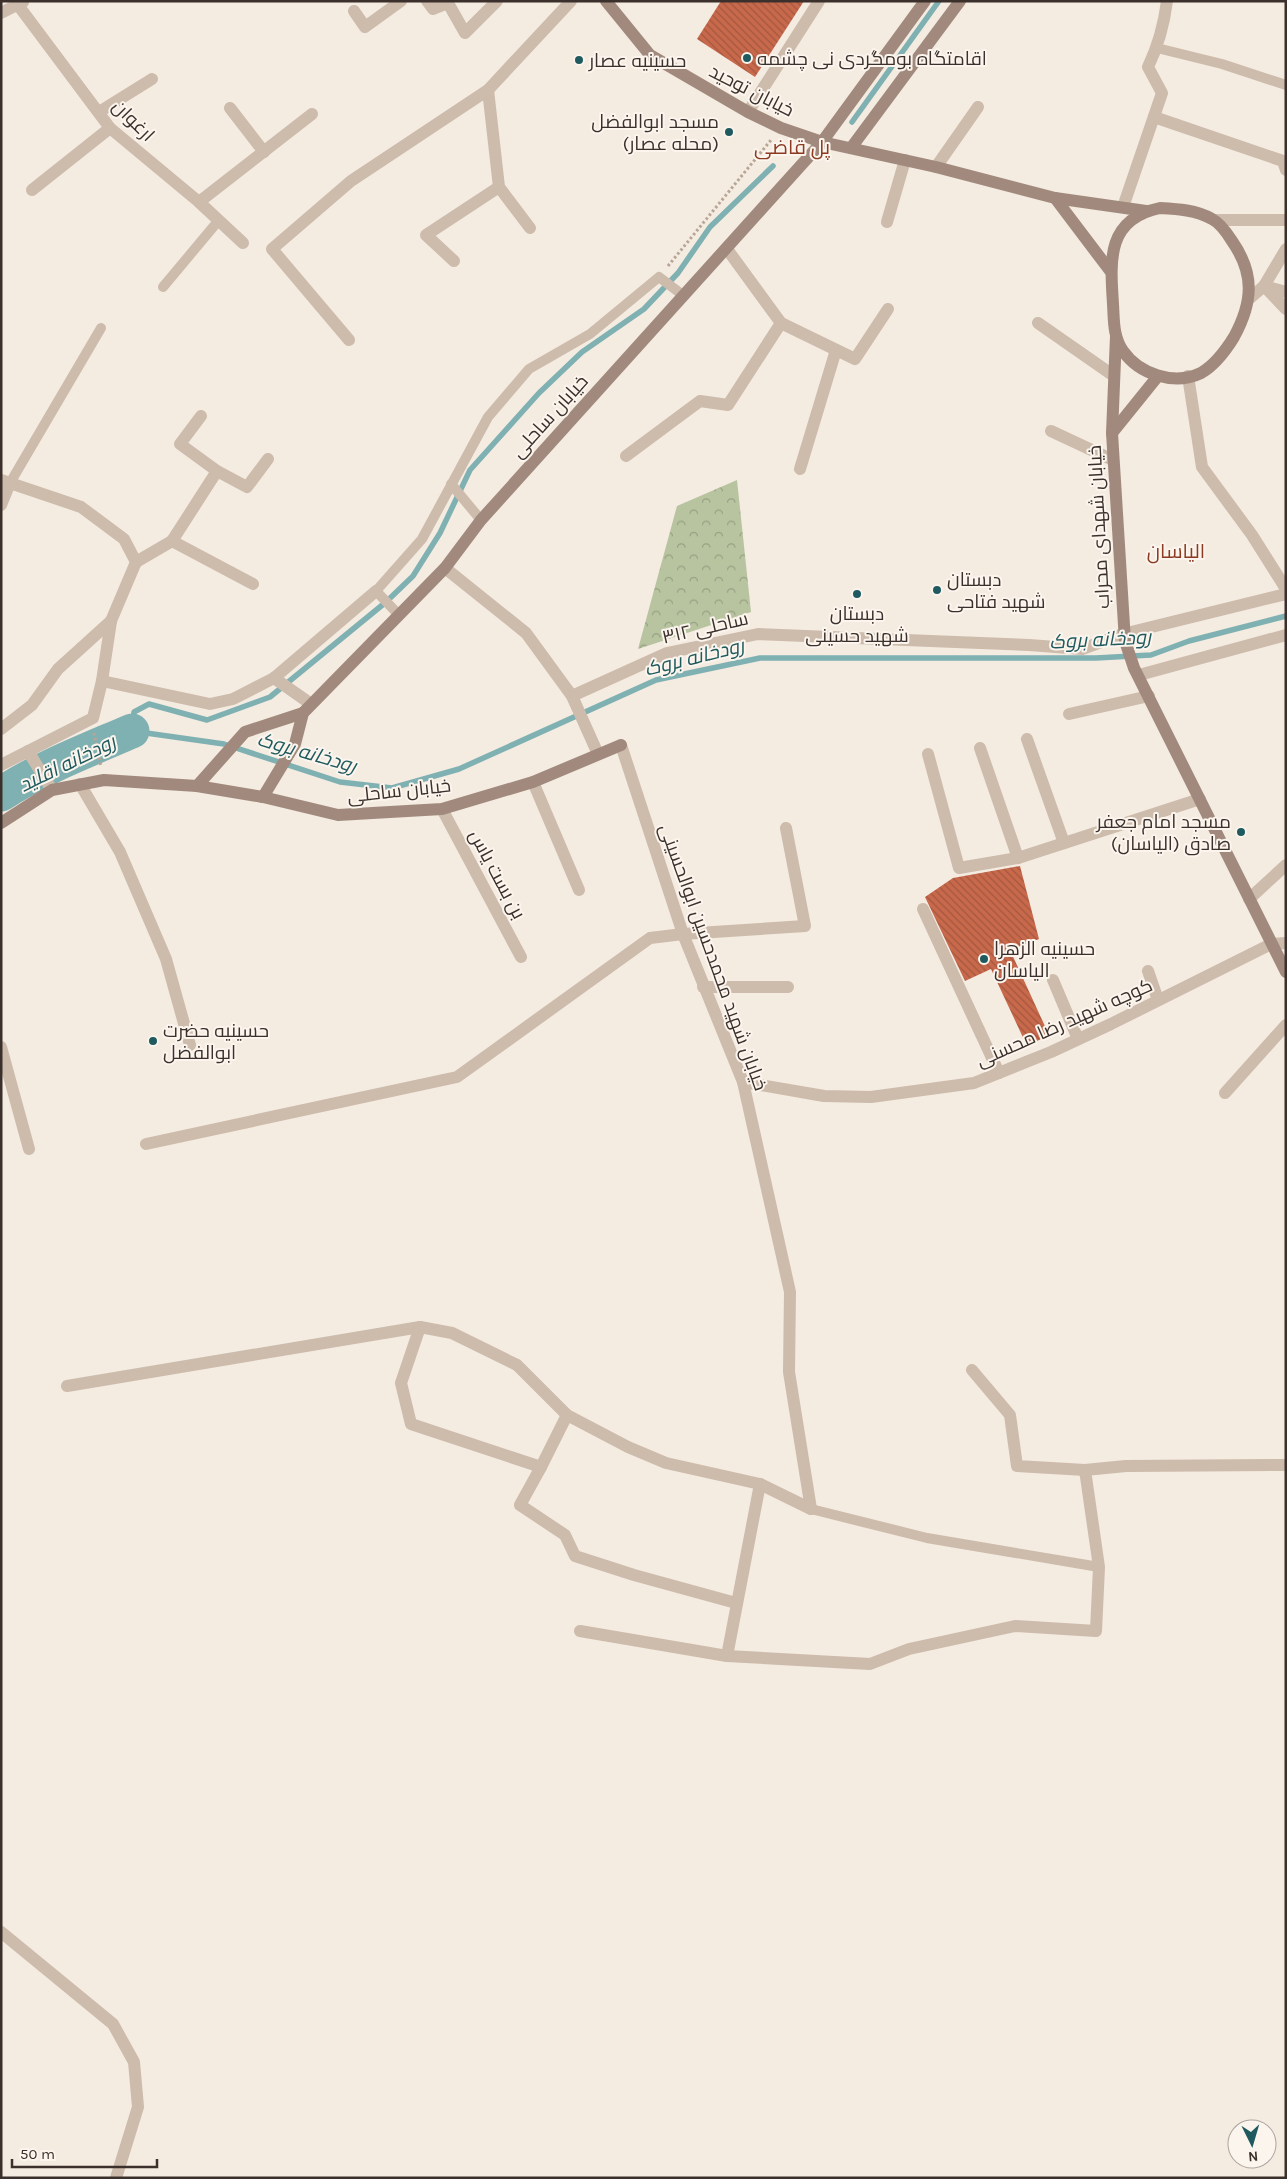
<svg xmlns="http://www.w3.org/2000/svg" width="1287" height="2179" font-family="Karla,Cairo,sans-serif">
<defs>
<pattern id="park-crowns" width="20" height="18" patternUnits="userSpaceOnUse" patternTransform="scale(1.25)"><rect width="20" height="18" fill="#b8c4a0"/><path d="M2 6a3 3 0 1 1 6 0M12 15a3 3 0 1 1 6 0" fill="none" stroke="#97a083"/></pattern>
<pattern id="building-back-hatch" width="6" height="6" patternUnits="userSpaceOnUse" patternTransform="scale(1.25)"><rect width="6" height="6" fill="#c8694b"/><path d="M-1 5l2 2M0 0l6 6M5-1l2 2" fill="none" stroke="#a4573f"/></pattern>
</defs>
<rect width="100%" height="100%" fill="#f4ebe1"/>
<path fill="url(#park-crowns)" d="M737 480 751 612 638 649 677 506Z"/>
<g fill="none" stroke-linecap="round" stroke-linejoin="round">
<g stroke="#7fb0b2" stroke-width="5.5">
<path d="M852 122 939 1"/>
<path d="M773 166 710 227 678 273 644 309 582 352 539 393 470 470 440 533 413 576 386 602 270 697 207 720 149 704 134 712 132 731 224 744 340 782 392 788 459 769 656 680 760 658H1096L1151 655 1189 641 1286 616"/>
</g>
<path stroke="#7fb0b2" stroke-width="35" d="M1 794C41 768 88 750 132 731"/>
</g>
<g fill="url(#building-back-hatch)">
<path d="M721 1H804L755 77 697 39Z"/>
<path d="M1020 866 1039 939 1010 950 1049 1035 1027 1046 991 969 965 981 925 897 953 878Z"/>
</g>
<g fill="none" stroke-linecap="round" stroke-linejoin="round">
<g stroke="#b9a596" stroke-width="3" stroke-dasharray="2.5 2.5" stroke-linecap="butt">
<path d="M668 266 771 140"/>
<path d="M94 733 101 767"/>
</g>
<g stroke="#cdbbac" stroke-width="10">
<path d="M1157 48 1222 64 1286 85"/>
<path d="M163 287 219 220"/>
<path d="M10 483 101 328"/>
<path d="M451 484 481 520"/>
<path d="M398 614 376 591 422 539 488 417 529 369 590 334 659 277 684 296"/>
<path d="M811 1509 927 1538 1099 1567"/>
</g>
<g stroke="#cdbbac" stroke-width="12">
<path d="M427 1 433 9 448 3 465 33 497 1"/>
<path d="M18 5 110 128 199 202 243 243"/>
<path d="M354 11 365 27 401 1"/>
<path d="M1 13 23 2"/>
<path d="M488 90 499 187 530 228"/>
<path d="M230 108 264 152"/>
<path d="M99 112 152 79"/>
<path d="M748 112 819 1"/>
<path d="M1154 117 1283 161 1286 170"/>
<path d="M936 167 978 107"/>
<path d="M32 190 110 128"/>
<path d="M199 202 312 114"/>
<path d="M1123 207 1162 93 1148 67C1158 46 1164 25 1167 1"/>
<path d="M1214 220H1286"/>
<path d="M887 222 905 160"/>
<path d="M454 261 426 235 499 187"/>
<path d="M1264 286 1286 309"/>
<path d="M1264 286 1286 292"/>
<path d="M1249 299 1264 286 1286 249"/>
<path d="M781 323 855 359 888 309"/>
<path d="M1038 323 1114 376"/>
<path d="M349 340 272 249 351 181 488 90 571 1"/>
<path d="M1188 376 1202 467 1252 535 1286 589"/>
<path d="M201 416 180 444 217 471 247 487 268 459"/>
<path d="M1051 431 1113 460"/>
<path d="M626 456 700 401 728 405 781 323 727 249"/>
<path d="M800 469 836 350"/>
<path d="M1 480 81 507 124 539 136 562 111 621 102 681 93 718 1 765"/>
<path d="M1 505 10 483"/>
<path d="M172 541 217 471"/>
<path d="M136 562 172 541 253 584"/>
<path d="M445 568 526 633 572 696 667 653 758 634 1029 645 1082 649 1123 634 1286 594"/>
<path d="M1139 675 1286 635"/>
<path d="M274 678 311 704"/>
<path d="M102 681 210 704 233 699 274 678 376 591"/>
<path d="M572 696 598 754"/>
<path d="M1069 714 1149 696"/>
<path d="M1 729 32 705 58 669 111 621"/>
<path d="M1027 739 1064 843"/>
<path d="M621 745 683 934 743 1082 790 1292 789 1372 811 1509"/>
<path d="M980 748 1018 858"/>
<path d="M28 751 52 790"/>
<path d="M928 754 959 868 1018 858 1200 799"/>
<path d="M533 782 579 890"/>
<path d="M80 784 120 852 166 959 190 1045"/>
<path d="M442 809 521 957"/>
<path d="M1249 899 1286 865"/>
<path d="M923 909 999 1073"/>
<path d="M1148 971 1158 1000"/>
<path d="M1053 980 1078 1039"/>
<path d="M703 987H788"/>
<path d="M1 1047 29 1149"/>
<path d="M743 1082 824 1096 871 1097 974 1083 1051 1052 1111 1024 1271 944 1286 943"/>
<path d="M1225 1093 1286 1025"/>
<path d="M146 1144 457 1077 650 938 683 934 805 926 786 828"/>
<path d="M420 1327 401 1383 411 1424 541 1467 567 1415"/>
<path d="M972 1370 1010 1415 1017 1466 1085 1470"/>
<path d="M67 1386 420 1327 452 1333 517 1365 567 1415 628 1447 666 1463 760 1484 811 1509"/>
<path d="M541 1467 520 1505 565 1535 575 1556 634 1575 736 1603"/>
<path d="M580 1631 727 1656 870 1664 909 1649 1015 1626 1096 1631 1099 1567 1085 1470 1126 1466 1286 1465"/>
<path d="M727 1656 760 1484"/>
<path d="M1 1932 113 2024 134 2062 138 2107 116 2178"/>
</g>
<g stroke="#a18a7d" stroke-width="12">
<path d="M606 1 650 55 748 112 781 128 822 142 936 167 1055 198 1146 211"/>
<path d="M851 148 960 1"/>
<path d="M1055 198 1111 272"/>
<path d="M1160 208C1178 209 1196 210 1212 219 1220 223 1227 233 1232 241 1255 274 1253 302 1234 337 1226 350 1215 365 1201 373 1174 386 1139 374 1123 351 1113 337 1114 320 1113 304 1110 259 1107 219 1160 208Z"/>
<path d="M1116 336 1112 433 1125 641 1134 668 1286 972"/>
<path d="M1112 433 1158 376"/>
<path d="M197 786 245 732 303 713"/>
<path d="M263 797 295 744 303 713 445 568 481 520 822 142 925 1"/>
<path d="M1 823 52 790 104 780 197 786 263 797 338 815 442 809 533 782 621 745"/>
</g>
</g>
<g fill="#1f5a5e" stroke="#fbf5ee" stroke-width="2">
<circle cx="747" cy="58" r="5"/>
<circle cx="579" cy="60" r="5"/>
<circle cx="729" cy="132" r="5"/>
<circle cx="937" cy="590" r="5"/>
<circle cx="857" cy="594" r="5"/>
<circle cx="1241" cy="832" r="5"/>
<circle cx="984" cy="959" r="5"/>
<circle cx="153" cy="1041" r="5"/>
</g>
<g text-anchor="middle" stroke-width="4" stroke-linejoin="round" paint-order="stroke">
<g font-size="19" fill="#3b302b" stroke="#fbf5ee" text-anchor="start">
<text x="757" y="65">اقامتگاه بومگردی نی چشمه</text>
<text x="589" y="67">حسینیه عصار</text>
<text x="719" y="128" text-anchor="end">مسجد ابوالفضل<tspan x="719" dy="22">(محله عصار)</tspan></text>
<text x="947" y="586">دبستان<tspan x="947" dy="22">شهید فتاحی</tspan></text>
<text x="857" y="620" text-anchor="middle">دبستان<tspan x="857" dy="22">شهید حسینی</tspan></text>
<text x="1231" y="828" text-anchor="end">مسجد امام جعفر<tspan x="1231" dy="22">صادق (الیاسان)</tspan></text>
<text x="994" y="955">حسینیه الزهرا<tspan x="994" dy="22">الیاسان</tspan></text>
<text x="163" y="1037">حسینیه حضرت<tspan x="163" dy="22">ابوالفضل</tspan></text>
</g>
<g font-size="19" fill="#3b302b" stroke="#fbf5ee">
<text transform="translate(752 90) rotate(27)" y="7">خیابان توحید</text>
<text transform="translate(134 120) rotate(45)" y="7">ارغوان</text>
<text transform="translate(549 416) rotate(-48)" y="7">خیابان ساحلی</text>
<text transform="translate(1098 527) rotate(-93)" y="7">خیابان شهدای محراب</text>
<text transform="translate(705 627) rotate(-13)" y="7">ساحلی ۳۱۲</text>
<text transform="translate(399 790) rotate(-6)" y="7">خیابان ساحلی</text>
<text transform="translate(498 874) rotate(62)" y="7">بن بست یاس</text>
<text transform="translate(714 957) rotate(70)" y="7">خیابان شهید محمدحسین ابوالحسینی</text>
<text transform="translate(1064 1022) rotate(-24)" y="7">کوچه شهید رضا محسنی</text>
</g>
<g font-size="20" fill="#8c3b22" stroke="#fbf5ee">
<text x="792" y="154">پل قاضی</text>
<text x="1176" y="558">الیاسان</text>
</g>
<g font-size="20" font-style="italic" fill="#1f5a5e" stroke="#fbf5ee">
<text transform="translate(1100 639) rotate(-3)" y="7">رودخانه بروک</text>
<text transform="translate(694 657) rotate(-14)" y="7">رودخانه بروک</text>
<text transform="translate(307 752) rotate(16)" y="7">رودخانه بروک</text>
<text transform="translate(67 763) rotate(-26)" y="7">رودخانه اقلید</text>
</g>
</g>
<rect width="1287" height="2179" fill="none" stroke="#3b302b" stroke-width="5"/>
<g transform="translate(1252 2144) rotate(175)"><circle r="24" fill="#fbf5ee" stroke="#aea6a0"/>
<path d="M0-4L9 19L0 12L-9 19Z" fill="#1f5a5e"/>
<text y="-8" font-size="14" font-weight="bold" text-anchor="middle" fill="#3b302b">N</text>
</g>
<path d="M12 2159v8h145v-8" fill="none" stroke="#3b302b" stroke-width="2.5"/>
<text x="20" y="2159" font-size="15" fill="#3b302b" stroke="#fbf5ee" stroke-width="4" paint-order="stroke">50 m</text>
</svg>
